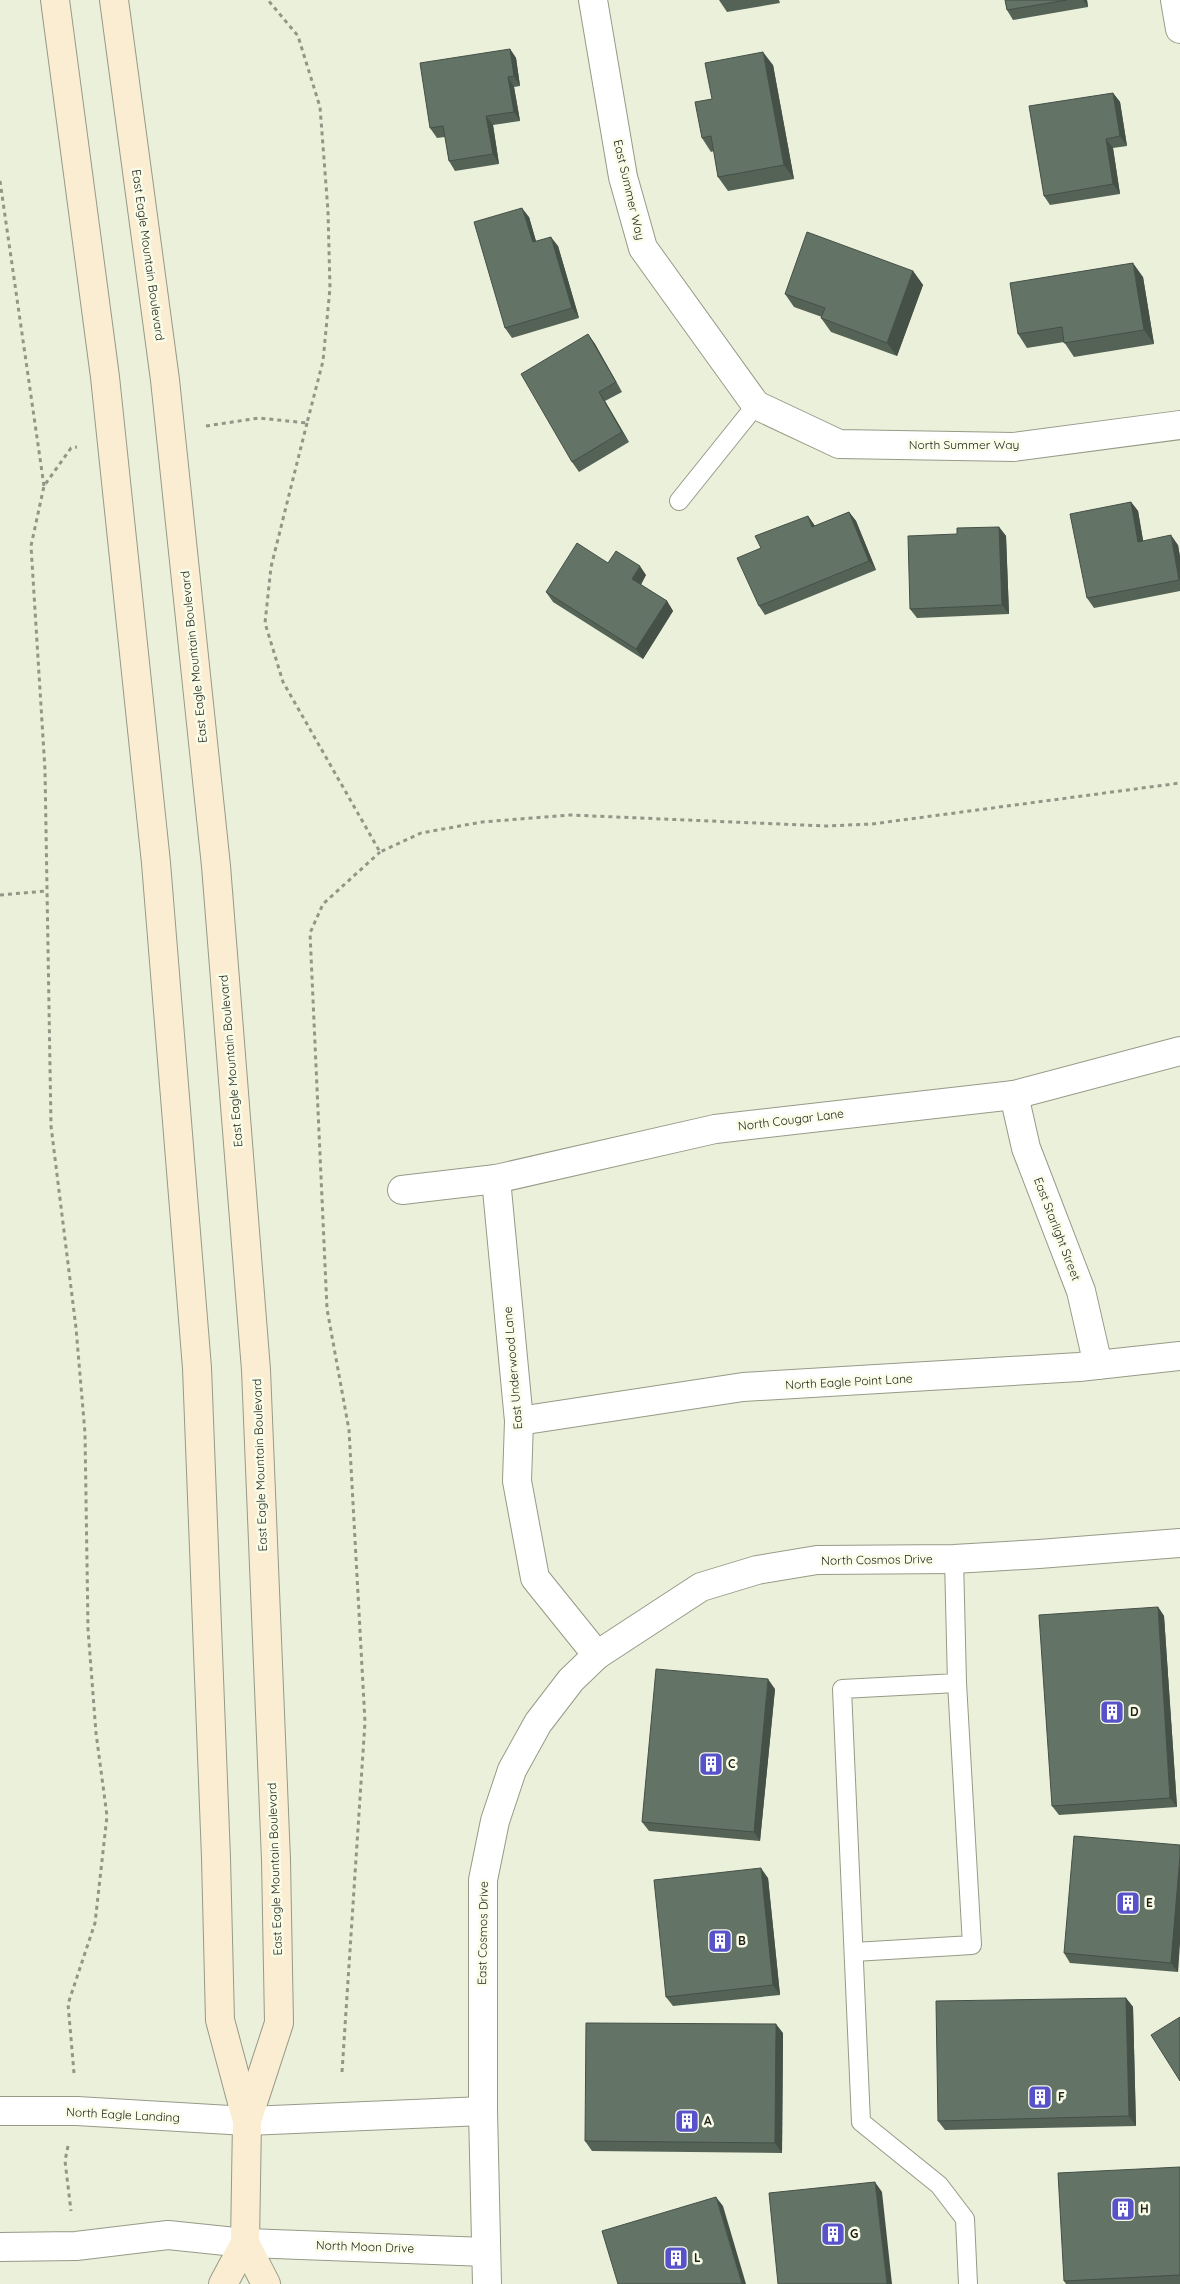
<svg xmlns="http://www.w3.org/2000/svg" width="1180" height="2284" font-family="Quicksand,sans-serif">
<rect width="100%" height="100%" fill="#ebf0db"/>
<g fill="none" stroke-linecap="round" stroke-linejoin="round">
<g stroke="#969a87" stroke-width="20">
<g id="lane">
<path d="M679 501 756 405"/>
<path d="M954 1559 957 1683 842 1689 861 2122 939 2185 965 2219 968 2284"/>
<path d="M854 1952 972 1945 957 1683"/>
</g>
</g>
<g stroke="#969a87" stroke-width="30">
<g id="street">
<path d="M593 0 623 177 643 248 756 405 839 444 1014 447 1180 425"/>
<path d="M1175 0 1180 29"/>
<path d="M1014 1095 1026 1148 1081 1291 1098 1365"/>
<path d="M496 1179 519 1421 517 1481 535 1578 597 1655"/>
<path d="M402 1190 496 1179 715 1129 1014 1095 1180 1051"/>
<path d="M519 1421 743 1387 1079 1367 1180 1356"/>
<path d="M0 2111H77L247 2121 483 2111"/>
<path d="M0 2247 76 2246 168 2235 245 2243 486 2252"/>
<path d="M487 2284 483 2111V1880L495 1821 512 1770 538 1723 571 1680 597 1655 701 1587 757 1570 817 1560 954 1559 1039 1554 1180 1543"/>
</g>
</g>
<g stroke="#969a87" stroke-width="30">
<g id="secondary">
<path d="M55 0 105 377 156 863 197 1368 216 1858 220 2020 247 2121 245 2243 223 2284"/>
<path d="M114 0 165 380 216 866 256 1370 276 1860 279 2023 247 2121"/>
<path d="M245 2243 266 2284"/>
</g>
</g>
<g stroke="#939687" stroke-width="3" stroke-dasharray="4 4" stroke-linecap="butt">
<path d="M0 181 44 486"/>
<path d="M307 423 271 567 265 623 283 682 380 852 421 833 482 822 570 815 826 826 872 824 1180 783"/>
<path d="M206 426 259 418 307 423 323 361 330 288 328 211 320 107 298 36 268 0"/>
<path d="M0 895 46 891"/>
<path d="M342 2072 365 1722 349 1430 327 1309 310 933 323 904 380 852"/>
<path d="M74 2073 68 2004 95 1923 107 1816 96 1733 88 1629 85 1433 76 1328 51 1126 45 770 31 546 44 486 71 448 77 447"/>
<path d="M68 2146 65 2161 71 2211"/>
</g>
<use href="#lane" stroke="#fff" stroke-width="18"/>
<use href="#street" stroke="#fff" stroke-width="28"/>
<use href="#secondary" stroke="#faedd2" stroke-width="28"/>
</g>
<g fill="#556357">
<path d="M719 0H779L780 3 727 12Z"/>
<path d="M1005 0H1087L1088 7 1013 20 1007 10Z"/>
<path d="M510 49 516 58 520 86 514 87 520 121 493 125 499 164 455 171 449 161 445 137 437 138 430 128Z"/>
<path d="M773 65 794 179 728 191 718 177 714 151 711 152 702 138 712 99Z"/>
<path d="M1113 93 1120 102 1127 146 1113 148 1120 194 1050 205 1044 196Z"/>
<path d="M529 217 536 241 558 246 579 318 512 338 505 328Z"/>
<path d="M913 271 923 285 897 356 831 332 821 318 822 317 794 307 785 294Z"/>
<path d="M1143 277 1154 344 1074 357 1064 342 1027 348 1018 334Z"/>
<path d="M588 334 595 344 622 392 605 401 629 442 579 472 572 462Z"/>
<path d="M1131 502 1138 511 1143 541 1178 545 1180 557V591L1094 608 1087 598Z"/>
<path d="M849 512 856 521 876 570 765 615 759 606 761 548 808 516 815 526Z"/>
<path d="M999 527 1006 536 1009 614 917 618 910 609 957 534Z"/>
<path d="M608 563 646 575 641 585 667 601 673 611 643 659 553 602 546 592Z"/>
<path d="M1158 1607 1164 1616 1177 1807 1059 1815 1052 1806Z"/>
<path d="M775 1689 760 1841 649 1831 642 1822Z"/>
<path d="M1180 1845 1178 1972 1070 1963 1064 1953Z"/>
<path d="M768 1878 780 1995 673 2006 666 1997Z"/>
<path d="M1126 1998 1133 2007 1136 2126 945 2130 938 2121Z"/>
<path d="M783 2033 782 2153 592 2151 585 2141Z"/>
<path d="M1180 2167V2284H1066L1064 2281Z"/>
</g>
<g fill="#455047">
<path d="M1083 0H1087L1088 7Z"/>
<path d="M510 49 516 58 520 86 514 76Z"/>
<path d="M763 52 773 65 794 179 784 165Z"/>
<path d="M508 77 514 87 520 121 514 112Z"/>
<path d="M1113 93 1120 102 1127 146 1120 136Z"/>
<path d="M486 116 493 125 499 164 493 154Z"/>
<path d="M1106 139 1113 148 1120 194 1113 184Z"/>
<path d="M522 208 529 217 539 252 533 242Z"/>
<path d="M551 237 558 246 579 318 572 308Z"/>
<path d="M1133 263 1143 277 1154 344 1144 330Z"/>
<path d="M913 271 923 285 897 356 887 343Z"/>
<path d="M588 334 595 344 622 392 616 382Z"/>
<path d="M599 392 605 401 629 442 622 432Z"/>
<path d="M1131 502 1138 511 1145 551 1138 542Z"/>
<path d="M849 512 856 521 876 570 869 561Z"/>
<path d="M808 516 815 526 812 527Z"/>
<path d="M999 527 1006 536 1009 614 1002 605Z"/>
<path d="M1171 535 1178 545 1180 557V581Z"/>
<path d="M640 566 646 575 638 588 632 579Z"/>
<path d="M667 601 673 611 643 659 636 649Z"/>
<path d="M1158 1607 1164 1616 1177 1807 1170 1798Z"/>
<path d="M768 1679 775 1689 760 1841 754 1832Z"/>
<path d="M1180 1856V1944L1178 1972 1171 1963Z"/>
<path d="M761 1868 768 1878 780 1995 773 1985Z"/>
<path d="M1126 1998 1133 2007 1136 2126 1129 2116Z"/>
<path d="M776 2024 783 2033 782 2153 775 2143Z"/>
<path d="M875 2182 882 2192 892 2284H887Z"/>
<path d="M716 2197 723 2206 746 2284H742Z"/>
</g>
<g fill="#637365" stroke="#455047">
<path d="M1005 0H1067L1007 10Z"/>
<path d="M510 49 514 76 508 77 514 112 486 116 493 154 449 161 443 126 430 128 420 63Z"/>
<path d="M763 52 784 165 718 177 711 136 702 138 695 102 712 99 705 63Z"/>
<path d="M1113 93 1120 136 1106 139 1113 184 1044 196 1029 106Z"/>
<path d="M522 208 533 242 551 237 572 308 505 328 474 222Z"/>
<path d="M807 232 913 271 887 343 821 318 825 308 785 294Z"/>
<path d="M1133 263 1144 330 1064 343 1062 327 1018 334 1010 283Z"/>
<path d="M588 334 616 382 599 392 622 432 572 462 521 374Z"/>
<path d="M1131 502 1138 542 1171 535 1179 580 1087 598 1070 514Z"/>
<path d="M849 512 869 561 759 606 737 558 761 548 755 536 808 516 812 527Z"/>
<path d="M999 527 1002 605 910 609 908 536 957 534V528Z"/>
<path d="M577 543 608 563 616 551 640 566 632 579 667 601 636 649 546 592Z"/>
<path d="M1158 1607 1170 1798 1052 1806 1039 1615Z"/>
<path d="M656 1669 768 1679 754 1832 642 1822Z"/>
<path d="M1074 1836 1180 1845V1856L1171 1963 1064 1953Z"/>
<path d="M761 1868 773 1985 666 1997 654 1880Z"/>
<path d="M1126 1998 1129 2116 938 2121 936 2001Z"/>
<path d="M1180 2017V2081L1151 2035Z"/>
<path d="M586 2023 776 2024 775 2143 585 2141Z"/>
<path d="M1180 2167V2275L1064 2281 1058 2173Z"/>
<path d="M875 2182 887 2284H778L769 2193Z"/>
<path d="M716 2197 742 2284H618L602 2231Z"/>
</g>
<defs>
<g id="building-square" transform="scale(1.25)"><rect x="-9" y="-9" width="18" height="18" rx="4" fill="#5852ca" stroke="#f9fde8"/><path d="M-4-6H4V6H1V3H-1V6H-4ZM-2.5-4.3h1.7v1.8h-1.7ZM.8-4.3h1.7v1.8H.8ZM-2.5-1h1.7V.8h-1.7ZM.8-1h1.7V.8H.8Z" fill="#fff"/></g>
</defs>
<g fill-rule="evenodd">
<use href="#building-square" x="1112" y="1712"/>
<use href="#building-square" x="711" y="1764"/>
<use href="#building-square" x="1128" y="1903"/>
<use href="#building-square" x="720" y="1941"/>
<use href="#building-square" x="1040" y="2097"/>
<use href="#building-square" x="687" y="2121"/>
<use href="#building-square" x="1123" y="2209"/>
<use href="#building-square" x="833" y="2234"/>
<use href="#building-square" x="676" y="2258"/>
</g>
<g text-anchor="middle" stroke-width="5" stroke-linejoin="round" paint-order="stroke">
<g font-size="12" fill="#20211a" stroke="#f9fde8">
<text transform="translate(629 190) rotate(77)" y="4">East Summer Way</text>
<text transform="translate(148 255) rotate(82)" y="4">East Eagle Mountain Boulevard</text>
<text x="964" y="449">North Summer Way</text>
<text transform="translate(194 657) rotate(-96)" y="4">East Eagle Mountain Boulevard</text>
<text transform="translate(231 1061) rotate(-95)" y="4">East Eagle Mountain Boulevard</text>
<text transform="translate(791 1120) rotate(-7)" y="4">North Cougar Lane</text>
<text transform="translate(1057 1229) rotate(69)" y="4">East Starlight Street</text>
<text transform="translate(513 1368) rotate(-95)" y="4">East Underwood Lane</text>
<text transform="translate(849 1382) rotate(-3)" y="4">North Eagle Point Lane</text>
<text transform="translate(260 1465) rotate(-92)" y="4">East Eagle Mountain Boulevard</text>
<text transform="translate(877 1560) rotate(-1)" y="4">North Cosmos Drive</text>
<text transform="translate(275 1869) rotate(-92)" y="4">East Eagle Mountain Boulevard</text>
<text transform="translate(483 1933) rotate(-89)" y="4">East Cosmos Drive</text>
<text transform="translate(123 2115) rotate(3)" y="4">North Eagle Landing</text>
<text transform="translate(365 2247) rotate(2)" y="4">North Moon Drive</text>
</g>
<g font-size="12" font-weight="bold" fill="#20211a" stroke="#f9fde8" text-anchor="start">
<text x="1130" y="1716">D</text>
<text x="728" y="1768">C</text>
<text x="1146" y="1907">E</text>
<text x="738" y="1945">B</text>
<text x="1058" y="2101">F</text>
<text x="704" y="2125">A</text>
<text x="1140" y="2213">H</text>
<text x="850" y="2238">G</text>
<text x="694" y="2262">L</text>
</g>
</g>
</svg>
